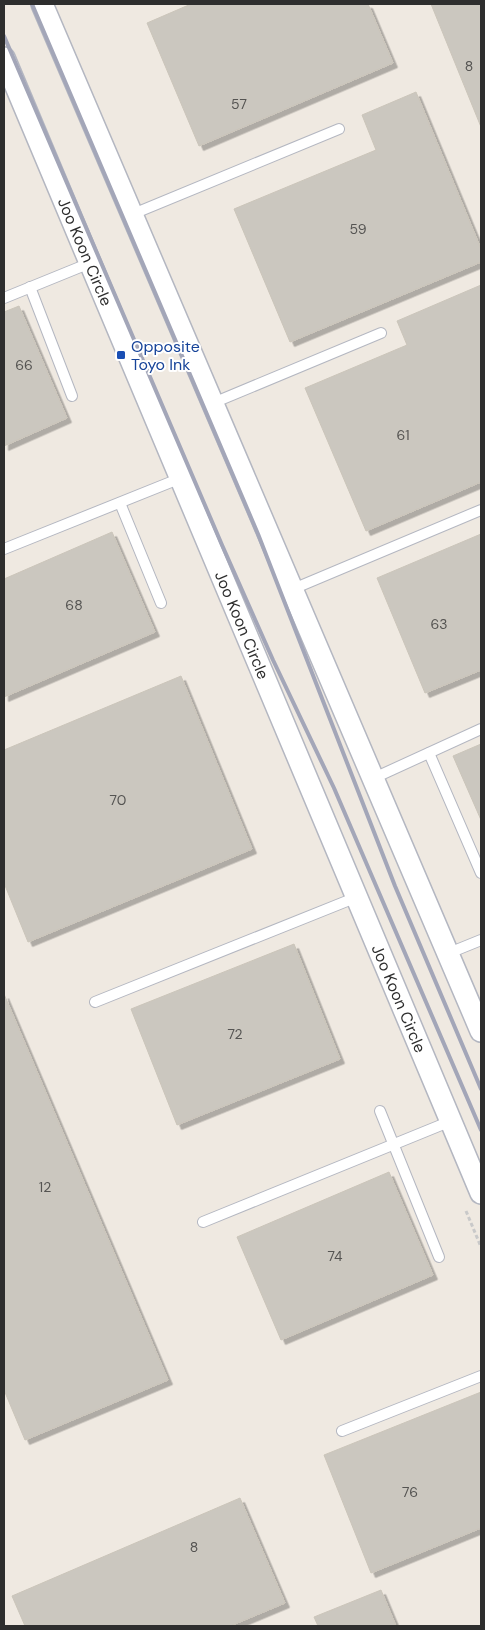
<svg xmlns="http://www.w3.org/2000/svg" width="485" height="1630" font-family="'DM Sans',sans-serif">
<defs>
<filter id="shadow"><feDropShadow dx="4.5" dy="4.5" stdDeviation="0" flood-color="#0004"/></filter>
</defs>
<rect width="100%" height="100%" fill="#efe9e1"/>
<g fill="#cbc7bf" stroke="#cbc5ba" filter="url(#shadow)">
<path d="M191 4H368L393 63 199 146 147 23Z"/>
<path d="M431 4H481V127Z"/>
<path d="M416 92 481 249V262L290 342 234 209 376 150 362 115Z"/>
<path d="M481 285V482L366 531 305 388 407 345 397 321Z"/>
<path d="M19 306 67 418 4 446V312Z"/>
<path d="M112 532 155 632 4 697V579Z"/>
<path d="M481 534V670L425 693 377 578Z"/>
<path d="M181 676 252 849 28 942 4 883V750Z"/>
<path d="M481 744V820L453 756Z"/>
<path d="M294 944 340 1059 177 1125 131 1009Z"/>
<path d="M4 994 168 1380 25 1440 4 1390Z"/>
<path d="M389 1172 433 1275 281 1340 237 1237Z"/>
<path d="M481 1392V1528L371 1573 324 1455Z"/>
<path d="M240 1498 285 1603 230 1626H25L12 1596Z"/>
<path d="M381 1590 396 1626H318L314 1617Z"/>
</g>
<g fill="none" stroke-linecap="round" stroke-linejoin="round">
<g stroke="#b4b7c1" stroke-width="12">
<g id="lane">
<path d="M133 214 339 129"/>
<path d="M30 287 72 396"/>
<path d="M4 298 90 263"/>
<path d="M213 403 381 333"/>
<path d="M120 503 161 603"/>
<path d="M4 549 181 478"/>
<path d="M293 589 481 510"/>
<path d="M429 753 481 873"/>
<path d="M374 778 481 729"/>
<path d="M449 953 481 940"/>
<path d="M95 1002 357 897"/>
<path d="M380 1111 439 1257"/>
<path d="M203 1222 451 1121"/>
<path d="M342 1431 481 1376"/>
</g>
</g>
<g stroke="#b4b7c1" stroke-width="24">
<g id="street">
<path d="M42 4 481 1031"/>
<path id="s1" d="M4 58 481 1193"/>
</g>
</g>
<path stroke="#c9c9c9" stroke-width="3" stroke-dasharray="4 2.5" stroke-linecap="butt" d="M466 1211 481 1247"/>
<use href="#lane" stroke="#fff" stroke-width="10"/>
<use href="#street" stroke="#fff" stroke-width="21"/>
<g stroke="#a3a6b8" stroke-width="4">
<path d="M32 4 258 534 395 886 481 1089"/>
<path d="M4 36 222 545 273 660 334 788 481 1130"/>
</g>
</g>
<rect fill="#1a4fb4" stroke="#fff" stroke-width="2" x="116" y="350" width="10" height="10" rx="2.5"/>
<g text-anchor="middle" stroke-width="4" stroke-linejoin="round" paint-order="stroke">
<g font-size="14" fill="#555452">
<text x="469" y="71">8</text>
<text x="239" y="109">57</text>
<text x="358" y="234">59</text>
<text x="24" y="370">66</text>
<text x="403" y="440">61</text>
<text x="74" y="610">68</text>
<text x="439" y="629">63</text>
<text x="118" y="805">70</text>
<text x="235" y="1039">72</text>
<text x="45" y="1192">12</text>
<text x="335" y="1261">74</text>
<text x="410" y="1497">76</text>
<text x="194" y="1552">8</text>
</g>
<g font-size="16" fill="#2e2e2e" stroke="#fff">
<text dy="6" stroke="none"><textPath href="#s1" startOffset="210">Joo Koon Circle</textPath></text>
<text dy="6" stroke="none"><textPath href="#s1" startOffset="615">Joo Koon Circle</textPath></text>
<text dy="6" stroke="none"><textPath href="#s1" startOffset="1020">Joo Koon Circle</textPath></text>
</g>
<g font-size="16" fill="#164399" stroke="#fff" text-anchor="start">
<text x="131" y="352">Opposite<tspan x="131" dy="18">Toyo Ink</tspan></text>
</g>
</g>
<rect width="485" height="1630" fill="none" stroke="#2e2e2e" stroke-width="10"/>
</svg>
